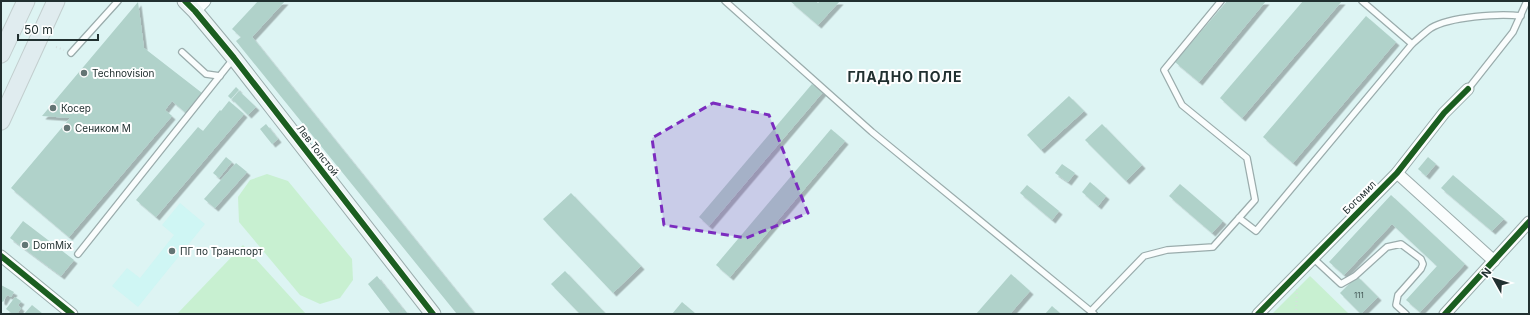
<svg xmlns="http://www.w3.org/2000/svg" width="1530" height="315" font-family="Inter,sans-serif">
<defs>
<filter id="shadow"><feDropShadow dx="3.5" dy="3.5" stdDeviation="0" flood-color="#0004"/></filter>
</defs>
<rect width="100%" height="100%" fill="#ddf4f3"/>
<path fill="#cff6f4" d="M180 203 205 224 138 307 112 286 127 268 140 278 174 235 162 225Z"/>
<g fill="#c8f0d1">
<path d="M267 174 288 181 352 259 353 280 340 298 320 304 300 295 239 222 238 197 250 180Z"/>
<path d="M243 245 306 314H177Z"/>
<path d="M1310 276 1349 314H1272Z"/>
</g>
<g fill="#b0d2ca" filter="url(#shadow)">
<path d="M258 1H285L252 37 475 314H457L236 41 241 37 232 29Z"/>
<path d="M790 1H816L818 3 820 1H840L818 25Z"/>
<path d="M1227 1H1266L1199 82 1175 62Z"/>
<path d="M1303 1H1342L1242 118 1220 98Z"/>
<path d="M138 2 144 48 202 93 185 112 172 101 165 110 172 116 69 237 11 188 70 118 42 116Z"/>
<path d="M1366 16 1396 42 1293 163 1263 137Z"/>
<path d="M812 84 823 92 709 226 699 217Z"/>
<path d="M236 87 239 90 231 99 228 96Z"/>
<path d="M239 91 256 107 248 115 232 99Z"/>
<path d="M1069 96 1084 111 1041 150 1027 135Z"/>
<path d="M229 101 244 114 156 217 136 200 198 127 203 131 220 110 221 111Z"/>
<path d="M266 124 278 139 272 144 260 129Z"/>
<path d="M1102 124 1142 165 1126 181 1085 140Z"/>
<path d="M831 129 845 141 730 277 716 265Z"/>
<path d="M226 157 232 162 219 178 213 173Z"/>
<path d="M1428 157 1436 164 1426 176 1418 169Z"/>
<path d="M236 163 247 172 215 208 204 199Z"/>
<path d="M1062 164 1075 173 1068 182 1055 173Z"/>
<path d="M1453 175 1504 219 1492 231 1441 188Z"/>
<path d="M1090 182 1106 196 1098 206 1082 192Z"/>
<path d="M1180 184 1223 221 1212 233 1169 196Z"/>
<path d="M1027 185 1059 211 1052 220 1020 193Z"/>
<path d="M571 193 641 266 613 293 543 219Z"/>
<path d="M1391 195 1465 264 1420 312 1406 300 1437 266 1392 224 1344 275 1329 262Z"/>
<path d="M23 221 74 260 61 276 10 238Z"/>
<path d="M565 271 605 313 603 314H580L551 284Z"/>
<path d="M1011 274 1030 291 1010 314H976Z"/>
<path d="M377 276 403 309 396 314H391L368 284Z"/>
<path d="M1357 276 1378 297 1361 314 1340 293Z"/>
<path d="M1 285 14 292 11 297 7 295 3 302 1 301Z"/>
<path d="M15 297 21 301 18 305 21 308 17 314H13L6 309Z"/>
<path d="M682 302 696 314H672Z"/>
<path d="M32 305 43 314H24Z"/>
<path d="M1052 306 1061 314H1045Z"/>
<path d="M404 309 408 314H398Z"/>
</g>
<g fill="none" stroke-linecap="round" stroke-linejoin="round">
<g stroke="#9aacac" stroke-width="8">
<g id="lane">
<path d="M725 1 872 132 1094 314"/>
<path d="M1362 1 1412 44"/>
<path d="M182 52 206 74 220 76"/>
<path d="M71 53 118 1"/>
<path d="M1468 89 1513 32 1527 1"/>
<path d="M1239 218 1256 231 1412 44C1418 39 1424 33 1431 28 1449 17 1499 13 1521 16"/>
<path d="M78 254 234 58"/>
<path d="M1313 258 1341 284 1355 276 1387 247 1401 244 1421 259 1423 264 1421 269 1398 295 1396 305 1406 314"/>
<path d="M1091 311 1144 256 1167 250 1213 247 1255 200 1247 158 1182 105 1164 70 1221 1"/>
</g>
</g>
<g stroke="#9aacac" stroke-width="13">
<g id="street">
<path d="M195 11 205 1"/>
<path d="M1397 173 1494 261"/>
<path d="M1 256 72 314"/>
<path d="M1258 314 1397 173 1444 113 1468 89"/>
<path d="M1445 314 1529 222"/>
</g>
</g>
<g stroke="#9aacac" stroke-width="17">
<path id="secondary" d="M185 1 195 11 234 58 433 314"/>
</g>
<g stroke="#c2cece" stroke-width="19">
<g id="primary">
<path d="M1 54 26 1"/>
<path d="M1 121 56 1"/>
</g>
</g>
<g stroke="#d7dfdf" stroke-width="2" stroke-dasharray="1 3" stroke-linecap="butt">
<path d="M56 47 64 50"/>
<path d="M1296 314 1297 289"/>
</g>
<use href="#lane" stroke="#fafdfd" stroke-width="5.5"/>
<use href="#street" stroke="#fafdfd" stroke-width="11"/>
<use href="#secondary" stroke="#edf5f6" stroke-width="15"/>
<use href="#primary" stroke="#e0ecef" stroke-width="17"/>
<g stroke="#fff" stroke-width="8">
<g id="cycleway">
<path d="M185 1 195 11 234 58 433 314"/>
<path d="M1 256 72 314"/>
<path d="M1258 314 1397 173 1444 113 1468 89"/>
<path d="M1445 314 1529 222"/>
</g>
</g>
<use href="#cycleway" stroke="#1b5e20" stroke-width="6"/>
</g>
<path fill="#7b2cbf" fill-opacity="0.2" stroke="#7b2cbf" stroke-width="3" stroke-dasharray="8 5" stroke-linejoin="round" d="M713 103 769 115 808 213 746 238 664 225 652 138Z"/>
<g fill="#637574" stroke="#fff" stroke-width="1.5">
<circle cx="84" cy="73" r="4"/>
<circle cx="53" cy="108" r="4"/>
<circle cx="67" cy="128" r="4"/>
<circle cx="25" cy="245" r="4"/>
<circle cx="172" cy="251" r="4"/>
</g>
<g text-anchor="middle" stroke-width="4" stroke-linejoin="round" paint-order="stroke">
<g font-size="8" fill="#455856">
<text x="1359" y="298">111</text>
</g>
<g font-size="10" fill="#213030" stroke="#fff" text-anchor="start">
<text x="92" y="77">Technovision</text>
<text x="61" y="112">Косер</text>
<text x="75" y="132">Сеником М</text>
<text x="33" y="249">DomMix</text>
<text x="180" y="255">ПГ по Транспорт</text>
</g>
<g font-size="10" fill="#213030" stroke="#fff">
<text transform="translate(318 150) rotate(52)" y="4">Лев Толстой</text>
<text transform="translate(1359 197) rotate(-45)" y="4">Богомил</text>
</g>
<g font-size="14" font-weight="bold" letter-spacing="1" fill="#213030" stroke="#fff">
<text x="905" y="82">ГЛАДНО ПОЛЕ</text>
</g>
</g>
<rect width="1530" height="315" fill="none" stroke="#213030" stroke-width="4"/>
<g transform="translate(1494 279) rotate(309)" stroke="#ffffff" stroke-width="3" paint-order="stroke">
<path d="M0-3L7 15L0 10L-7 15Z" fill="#213030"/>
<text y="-6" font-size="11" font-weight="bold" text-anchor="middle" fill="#213030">N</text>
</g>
<path d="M18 34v6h80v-6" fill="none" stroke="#213030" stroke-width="2"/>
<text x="24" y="34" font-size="12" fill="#213030" stroke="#ffffff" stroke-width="3" paint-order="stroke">50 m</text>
</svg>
